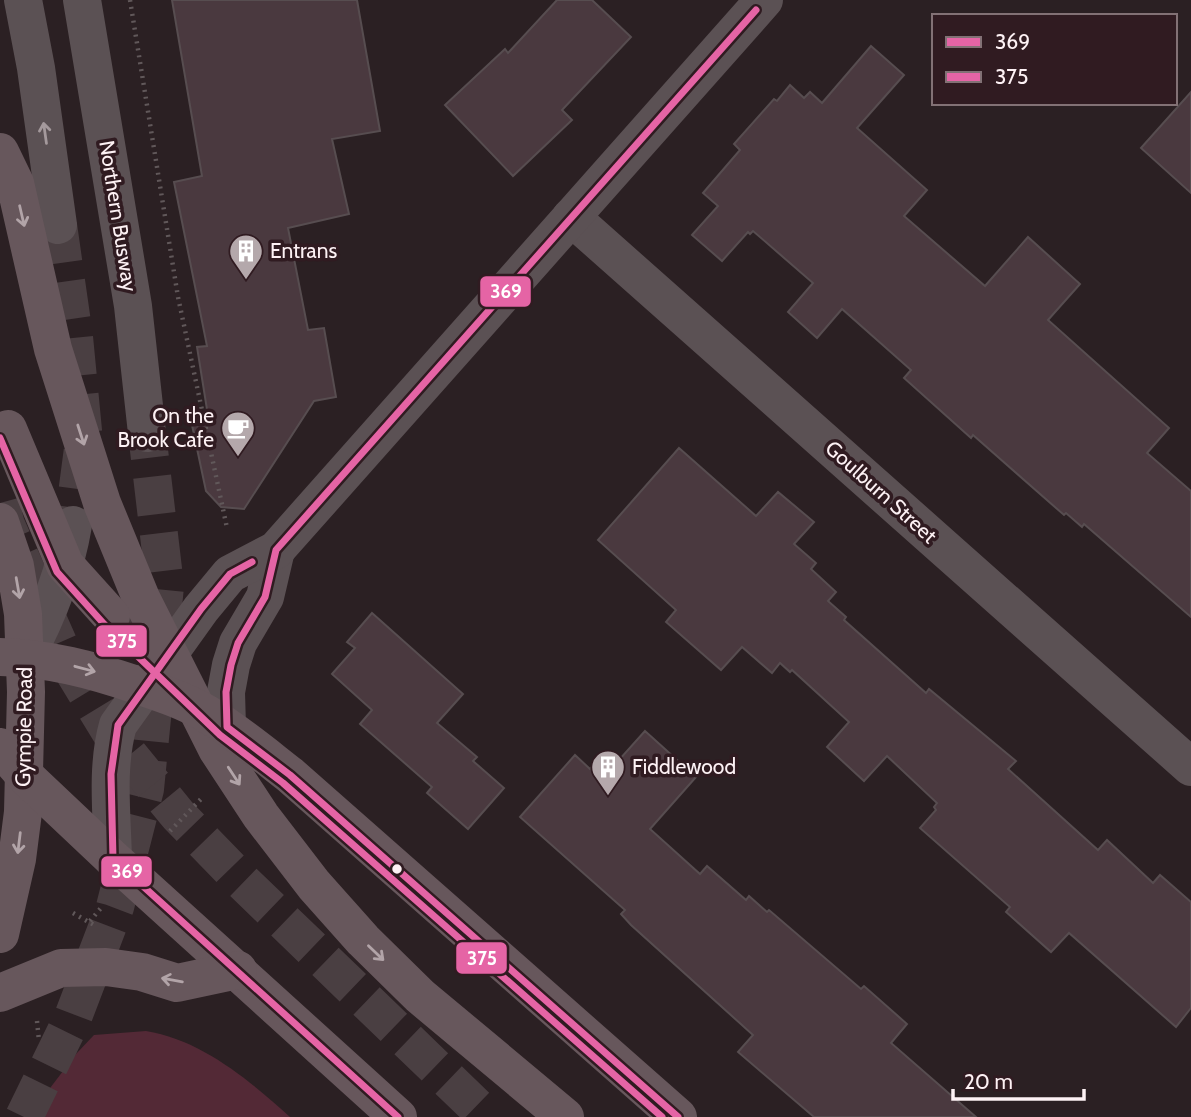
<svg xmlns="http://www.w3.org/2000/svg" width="1191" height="1117" font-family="Cabin,sans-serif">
<rect width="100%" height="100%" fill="#2b2023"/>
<path fill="#532936" d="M146 1031C202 1040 250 1081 290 1117H28L76 1054 94 1035Z"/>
<g fill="#4a393f" stroke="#574d50" stroke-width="2">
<path d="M172 0H357L380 131 332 139 349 214 288 228 308 330 324 328 336 397 314 401 244 509 221 507 206 491 192 425 209 422 197 347 207 346 174 182 202 176Z"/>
<path d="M557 0H592L631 37 562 110 572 120 513 176 445 105 505 49 508 53Z"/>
<path d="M871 46 904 75 857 128 927 190 904 216 985 286 1028 237 1080 284 1048 320 1169 428 1147 453 1191 491V617L1084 524 1082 527 1066 513 1064 515 973 435 971 438 904 378 911 370 842 309 817 338 788 312 813 283 753 231 750 234 748 232 722 261 692 235 718 206 703 193 740 150 734 144 774 99 777 101 790 85 804 98 810 92 822 103Z"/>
<path d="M1191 92V193L1141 148Z"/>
<path d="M679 448 756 516 778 492 814 522 794 544 816 563 811 569 836 592 828 601 846 617 844 620 926 693 929 689 1016 761 1008 769 1098 850 1107 840 1153 883 1160 875 1191 902V1008L1176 1027 1069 933 1051 952 1006 912 1010 907 920 828 936 810 934 807 937 803 887 756 864 781 827 747 849 722 792 670 790 672 780 663 772 673 742 647 721 670 666 622 676 610 598 540Z"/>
<path d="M372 613 463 694 437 723 477 757 473 761 504 788 468 829 427 793 432 787 360 724 372 710 332 674 355 648 347 642Z"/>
<path d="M645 731 696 777 650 829 700 874 707 866 746 900 749 896 767 912 769 910 861 989 864 986 907 1024 891 1043 976 1117H814L738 1052 753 1035 631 925 621 914 625 910 520 817 575 755 590 769 598 760 610 770Z"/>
</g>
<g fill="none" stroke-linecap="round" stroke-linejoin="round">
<g stroke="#4a3f42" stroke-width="38" stroke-dasharray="38 19" stroke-linecap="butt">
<path d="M58 225 74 337 84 441 73 525"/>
<path d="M24 1117 73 1017 115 907 145 789 165 586 147 433"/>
</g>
<g stroke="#4a3f42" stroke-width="38" stroke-dasharray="38 19" stroke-linecap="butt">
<path d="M0 503 6 525 63 654 111 733 178 815 243 882 487 1117"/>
<path d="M111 616 183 685"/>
</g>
<g stroke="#61585a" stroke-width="4.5" stroke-dasharray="2 5" stroke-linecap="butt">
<path d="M130 0 178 297 227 528"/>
<path d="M170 831 201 799"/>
<path d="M73 913 94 925"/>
<path d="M90 921 101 908"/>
<path d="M37 1021 39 1041"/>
</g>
<g stroke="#5b5154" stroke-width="38">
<path d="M23 0 36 68 58 225"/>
<path d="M82 0 133 306 147 433"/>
<path d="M571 217 1191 767"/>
<path d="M25 658C48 615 65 573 73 525"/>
<path d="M227 727 226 692 231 665 238 643 265 597 276 550"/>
<path d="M113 859C112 815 106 767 118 725L201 609 230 574 276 550 764 0"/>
</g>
<g stroke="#67575c" stroke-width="38">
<path d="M0 152 15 183 53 349 102 503 141 598 217 749 261 816 314 885 363 940 420 996 565 1117"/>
<path d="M8 429 65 565 111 616"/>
<path d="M0 522 15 566 23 614 26 692 23 812 17 859 0 934"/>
<path d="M0 657C48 658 93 670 137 685 161 693 186 701 207 714 237 732 263 754 290 775L678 1117"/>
<path d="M0 747 24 775 113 859 398 1117"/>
<path d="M0 993 61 968 106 967 142 972 177 983 238 970"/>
</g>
<g stroke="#301b21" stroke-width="12">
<g id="bus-1">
<path d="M252 562 230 574 201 609 118 725 111 774 113 859 398 1117"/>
<path d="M678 1117 290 775 227 727 226 692 231 665 238 643 265 597 276 550 756 10"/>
</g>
</g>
<g stroke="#301b21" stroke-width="12">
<path id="bus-2" d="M0 438 57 572 104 624 220 735 283 783 662 1117"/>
</g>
<use href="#bus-1" stroke="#e564a5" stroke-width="7"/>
<use href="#bus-2" stroke="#e564a5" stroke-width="7"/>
</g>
<defs><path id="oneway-shaft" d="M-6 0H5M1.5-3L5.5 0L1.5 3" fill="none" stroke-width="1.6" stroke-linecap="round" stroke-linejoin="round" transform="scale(1.75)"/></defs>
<use stroke="#a4999c" href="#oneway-shaft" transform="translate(45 133) rotate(-98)"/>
<g stroke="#b2a4a8">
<use href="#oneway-shaft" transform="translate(22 216) rotate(77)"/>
<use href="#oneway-shaft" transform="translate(81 435) rotate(72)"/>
<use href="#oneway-shaft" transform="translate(18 588) rotate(80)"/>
<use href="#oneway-shaft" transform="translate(85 669) rotate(15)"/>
<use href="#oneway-shaft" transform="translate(234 776) rotate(57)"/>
<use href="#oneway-shaft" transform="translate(19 843) rotate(97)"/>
<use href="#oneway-shaft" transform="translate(376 953) rotate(44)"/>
<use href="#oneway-shaft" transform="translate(172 980) rotate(-170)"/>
</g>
<defs>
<g id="building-pin" transform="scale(1.75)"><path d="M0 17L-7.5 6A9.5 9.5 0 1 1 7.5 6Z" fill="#b4a8ab" stroke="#301b21"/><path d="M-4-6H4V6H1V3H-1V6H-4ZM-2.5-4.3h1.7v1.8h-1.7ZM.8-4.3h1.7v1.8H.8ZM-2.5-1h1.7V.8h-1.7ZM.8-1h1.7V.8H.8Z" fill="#fff"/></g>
<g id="cafe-pin" transform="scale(1.75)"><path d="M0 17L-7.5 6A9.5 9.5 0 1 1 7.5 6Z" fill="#b4a8ab" stroke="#301b21"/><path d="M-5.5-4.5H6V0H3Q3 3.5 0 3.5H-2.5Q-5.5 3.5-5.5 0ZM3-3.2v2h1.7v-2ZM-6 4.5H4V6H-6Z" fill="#fff"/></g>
</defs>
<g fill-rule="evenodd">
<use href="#building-pin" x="246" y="251"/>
<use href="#cafe-pin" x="238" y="428"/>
<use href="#building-pin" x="608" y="767"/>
</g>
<circle fill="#fdf1f4" stroke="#301b21" stroke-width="2.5" cx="397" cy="869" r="6"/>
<g text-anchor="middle" stroke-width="7" stroke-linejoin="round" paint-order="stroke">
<g font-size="21" fill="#fdf1f4" stroke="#301b21">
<text transform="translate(118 216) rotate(81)" y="7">Northern Busway</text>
<text transform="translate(881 492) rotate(42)" y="7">Goulburn Street</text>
<text transform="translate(24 727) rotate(-89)" y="7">Gympie Road</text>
</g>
<g font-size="21" fill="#fdf1f4" stroke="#301b21" text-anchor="start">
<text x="270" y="258">Entrans</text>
<text x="214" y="423" text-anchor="end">On the<tspan x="214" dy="24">Brook Cafe</tspan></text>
<text x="632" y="774">Fiddlewood</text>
</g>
</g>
<g stroke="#301b21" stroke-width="2.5">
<rect x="479" y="275" width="53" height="33" rx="7" fill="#e564a5"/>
<rect x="95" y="624" width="53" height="34" rx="7" fill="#e564a5"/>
<rect x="100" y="855" width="53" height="33" rx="7" fill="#e564a5"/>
<rect x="455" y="941" width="53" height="34" rx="7" fill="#e564a5"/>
</g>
<g font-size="19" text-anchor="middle" font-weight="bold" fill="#fff">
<text x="506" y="298">369</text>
<text x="122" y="648">375</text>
<text x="127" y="878">369</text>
<text x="482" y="965">375</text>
</g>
<rect x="932" y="14" width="245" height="91" fill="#301b21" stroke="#827175" stroke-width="2"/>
<rect x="946" y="37" width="35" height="10" fill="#e564a5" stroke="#827175" stroke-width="2"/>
<text x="995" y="49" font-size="21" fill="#fdf1f4">369</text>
<rect x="946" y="72" width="35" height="10" fill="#e564a5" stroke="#827175" stroke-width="2"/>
<text x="995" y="84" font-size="21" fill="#fdf1f4">375</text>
<path d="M953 1089v10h131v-10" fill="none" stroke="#fdf1f4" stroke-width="3.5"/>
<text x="964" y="1089" font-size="21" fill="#fdf1f4" stroke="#301b21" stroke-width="5" paint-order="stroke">20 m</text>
</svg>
